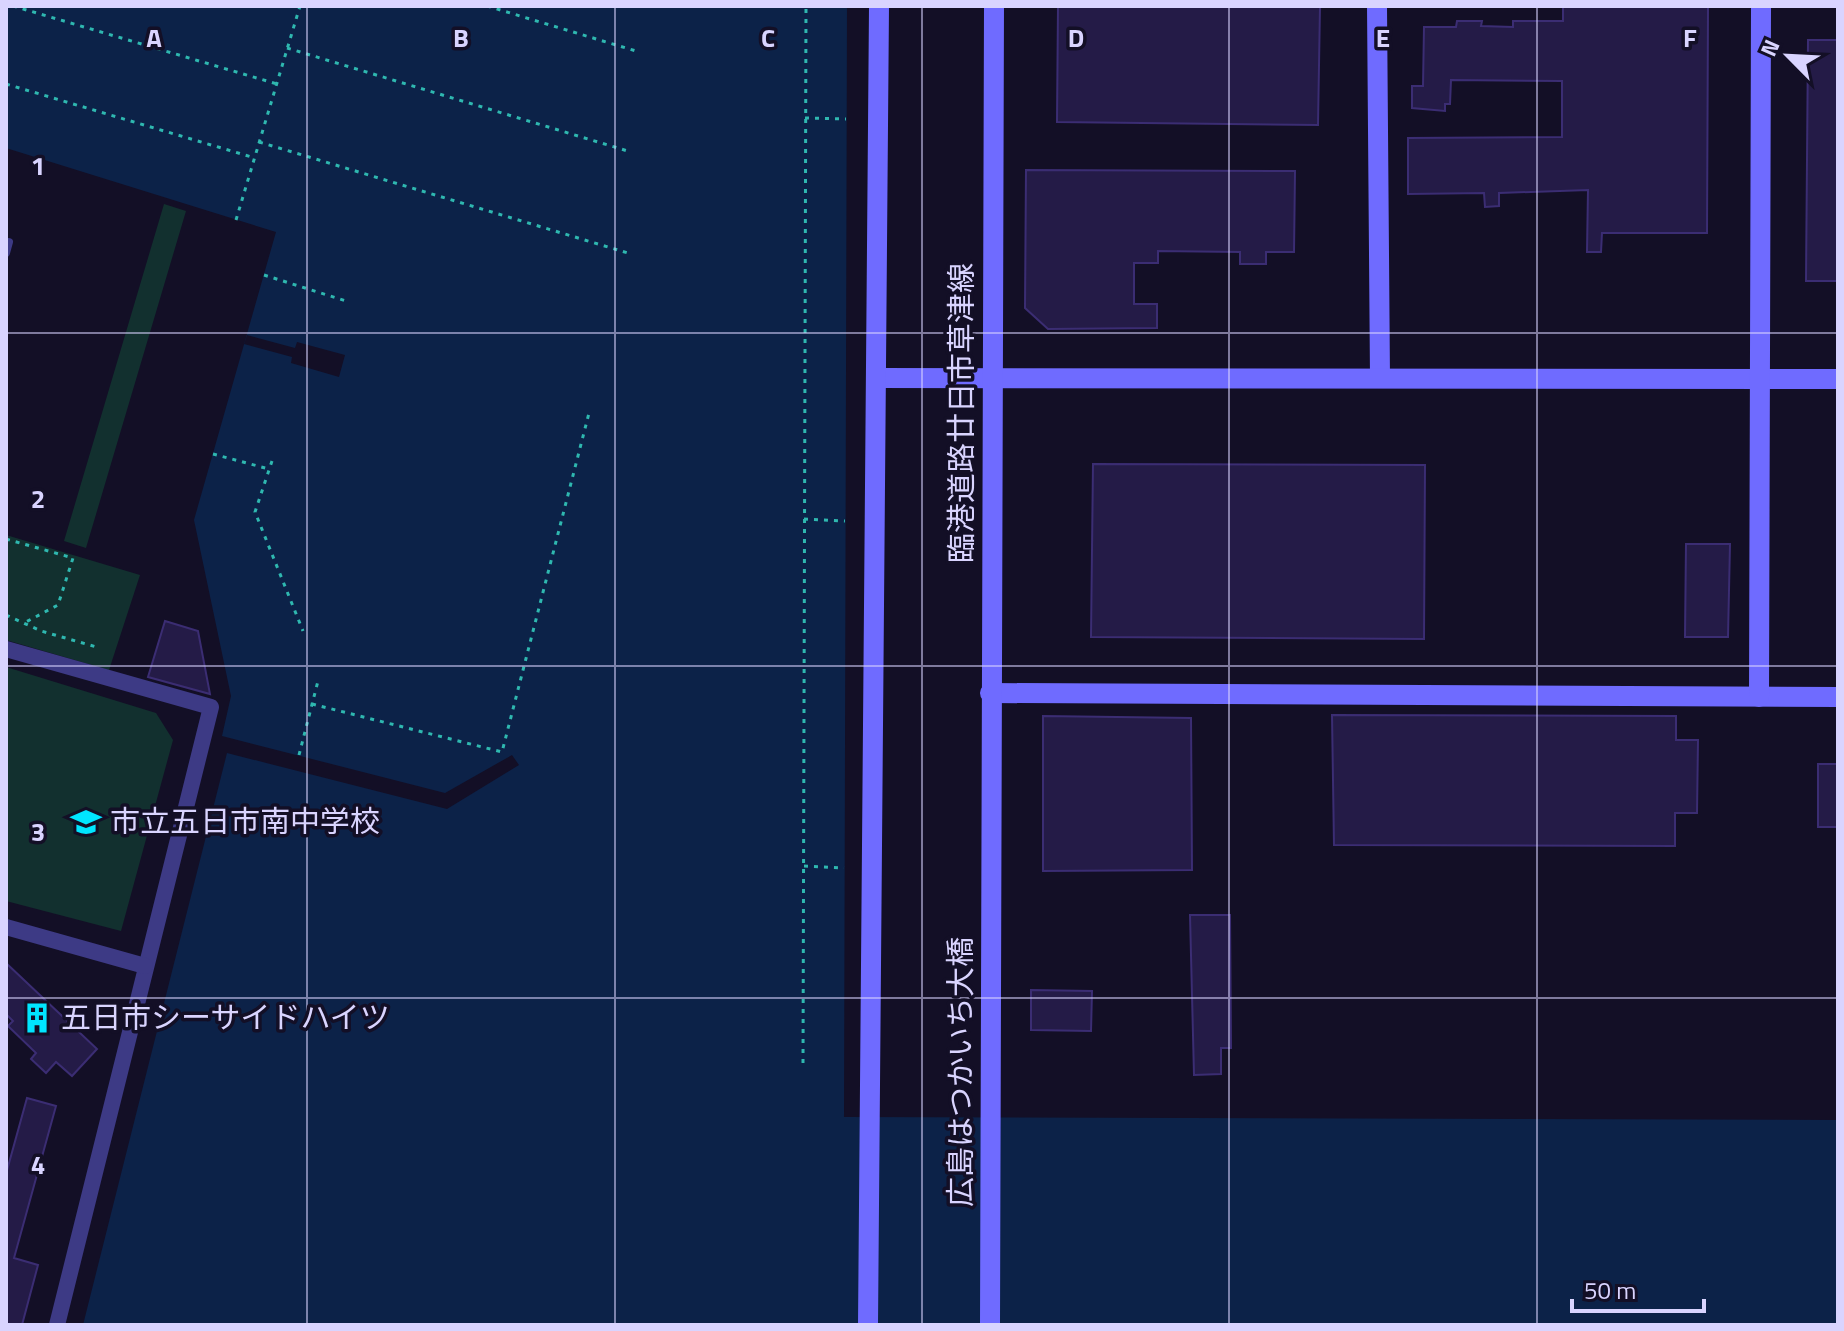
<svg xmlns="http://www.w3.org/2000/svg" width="1844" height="1331" font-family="'Titillium Web','Noto Sans JP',sans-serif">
<rect width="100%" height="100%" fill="#130f26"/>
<g fill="#12302f">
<path d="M164 204 186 211 86 548 64 541Z"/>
<path d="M6 535 140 575 109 670 6 640Z"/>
<path d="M6 667 156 713 173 740 121 931 6 901Z"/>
</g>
<path fill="#0c2248" d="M6 6H847L844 1117 1838 1120V1325H83L227 753 447 809 519 765 512 755 445 793 222 736 231 696 194 520 276 232 6 148Z"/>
<path fill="#130f26" d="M247 335 295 348 297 342 345 355 339 377 291 363 292 357 244 344Z"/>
<g fill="#241b47" stroke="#3b2d73" stroke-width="2">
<path d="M1058 6H1320L1318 125 1057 122Z"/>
<path d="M1563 6H1708L1707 233H1602L1601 252H1587L1588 190 1499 193V206L1485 207 1484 193 1408 194V138L1562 137V81L1451 80 1450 104H1445V111L1412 108V86H1423L1424 27H1456L1457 21H1482L1481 26 1513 27V21H1563Z"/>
<path d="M1808 40H1838V281H1806Z"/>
<path d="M1026 170 1295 171 1294 252H1266V264H1240V252L1158 251V263H1134V304H1157V328L1048 329 1025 308Z"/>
<path d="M1093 464 1425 465 1424 639 1091 637Z"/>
<path d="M1686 544H1730L1728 637H1685Z"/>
<path d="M165 621 198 631 210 694 148 677Z"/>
<path d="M1332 715 1676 716V740H1698L1697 813H1675V846L1334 845Z"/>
<path d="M1043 716 1191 718 1192 870 1043 871Z"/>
<rect x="1818" y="764" width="20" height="63"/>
<path d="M1190 915H1230L1231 1048H1221V1074L1194 1075Z"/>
<path d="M6 963 97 1049 72 1076 56 1062 46 1073 31 1059 36 1053 8 1026 13 1021 6 1014Z"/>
<path d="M1031 990 1092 991 1091 1031 1031 1030Z"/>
<path d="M27 1098 56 1106 14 1258 38 1265 22 1325H6V1174Z"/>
</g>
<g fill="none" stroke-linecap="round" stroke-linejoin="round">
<g stroke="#2fb8b0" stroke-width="3" stroke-dasharray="4 6" stroke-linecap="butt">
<path d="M13 6 277 84"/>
<path d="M487 6 636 51"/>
<path d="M287 48 631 152"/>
<path d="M6 84 255 158"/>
<path d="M805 118 846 119"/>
<path d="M259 142 628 253"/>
<path d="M236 220 300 6"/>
<path d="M264 275 346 301"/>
<path d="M213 454 269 469"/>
<path d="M272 461 255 512 303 631"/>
<path d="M804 519 845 521"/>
<path d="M6 539 73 558 58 605 24 623"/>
<path d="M6 615 41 631 100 648"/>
<path d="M312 704 502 752 589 413"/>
<path d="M299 755 318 681"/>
<path d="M804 866 844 868"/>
<path d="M803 1063 806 6"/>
</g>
<path stroke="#3d3a85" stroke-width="8" d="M6 253 9 242"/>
<g stroke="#3d3a85" stroke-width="16">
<path d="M6 649 211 707 57 1325"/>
<path d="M6 927 145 966"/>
</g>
<g stroke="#6f6bff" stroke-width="20">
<path d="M1377 6 1380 378"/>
<path d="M877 378 1838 379"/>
<path d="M990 693 1838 697"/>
<path d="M1759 697 1761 6"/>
<path d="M868 1325 879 6"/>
<path d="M990 1325 994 6"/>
</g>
</g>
<path fill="none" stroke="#d9d4ff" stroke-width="2" stroke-opacity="0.55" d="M307 6V1325M615 6V1325M922 6V1325M1229 6V1325M1537 6V1325M6 333H1838M6 666H1838M6 998H1838"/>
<defs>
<g id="school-bare" transform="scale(2.4)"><path d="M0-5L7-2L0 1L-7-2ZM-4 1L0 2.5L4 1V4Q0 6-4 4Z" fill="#00e5ff" stroke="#130f26" stroke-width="2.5" paint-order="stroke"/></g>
<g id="building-bare" transform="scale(2.4)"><path d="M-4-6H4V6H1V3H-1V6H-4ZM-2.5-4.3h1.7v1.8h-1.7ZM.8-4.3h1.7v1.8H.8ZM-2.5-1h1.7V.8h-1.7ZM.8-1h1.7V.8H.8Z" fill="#00e5ff" stroke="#130f26" stroke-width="2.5" paint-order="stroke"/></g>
</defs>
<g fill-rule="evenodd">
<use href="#school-bare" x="86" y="822"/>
<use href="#building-bare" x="37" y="1018"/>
</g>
<g text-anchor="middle" stroke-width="7" stroke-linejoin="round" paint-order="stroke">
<g font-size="30" fill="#d9d4ff" stroke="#130f26">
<text transform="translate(962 413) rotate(-90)" y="10">臨港道路廿日市草津線</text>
<text transform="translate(961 1072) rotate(-90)" y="10">広島はつかいち大橋</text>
</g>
<g font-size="30" fill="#d9d4ff" stroke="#130f26" text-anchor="start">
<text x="110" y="832">市立五日市南中学校</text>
<text x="61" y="1028">五日市シーサイドハイツ</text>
</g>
</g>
<g font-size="26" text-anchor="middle" font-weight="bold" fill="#d9d4ff" stroke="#130f26" stroke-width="7" stroke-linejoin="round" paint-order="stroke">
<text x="154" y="47">A</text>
<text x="461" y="47">B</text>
<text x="768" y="47">C</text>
<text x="1076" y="47">D</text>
<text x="1383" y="47">E</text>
<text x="1690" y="47">F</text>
<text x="38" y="175">1</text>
<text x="38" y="508">2</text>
<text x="38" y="841">3</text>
<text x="38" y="1174">4</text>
</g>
<rect width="1844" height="1331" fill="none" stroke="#d9d4ff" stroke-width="16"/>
<g transform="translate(1788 56) rotate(294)" stroke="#130f26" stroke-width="6" paint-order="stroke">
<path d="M0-6L14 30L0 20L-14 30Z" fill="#d9d4ff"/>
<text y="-12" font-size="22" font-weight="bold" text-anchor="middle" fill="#d9d4ff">N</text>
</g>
<path d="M1572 1299v12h132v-12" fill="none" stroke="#d9d4ff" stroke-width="4"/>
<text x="1584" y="1299" font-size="24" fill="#d9d4ff" stroke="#130f26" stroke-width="6" paint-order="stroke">50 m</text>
</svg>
